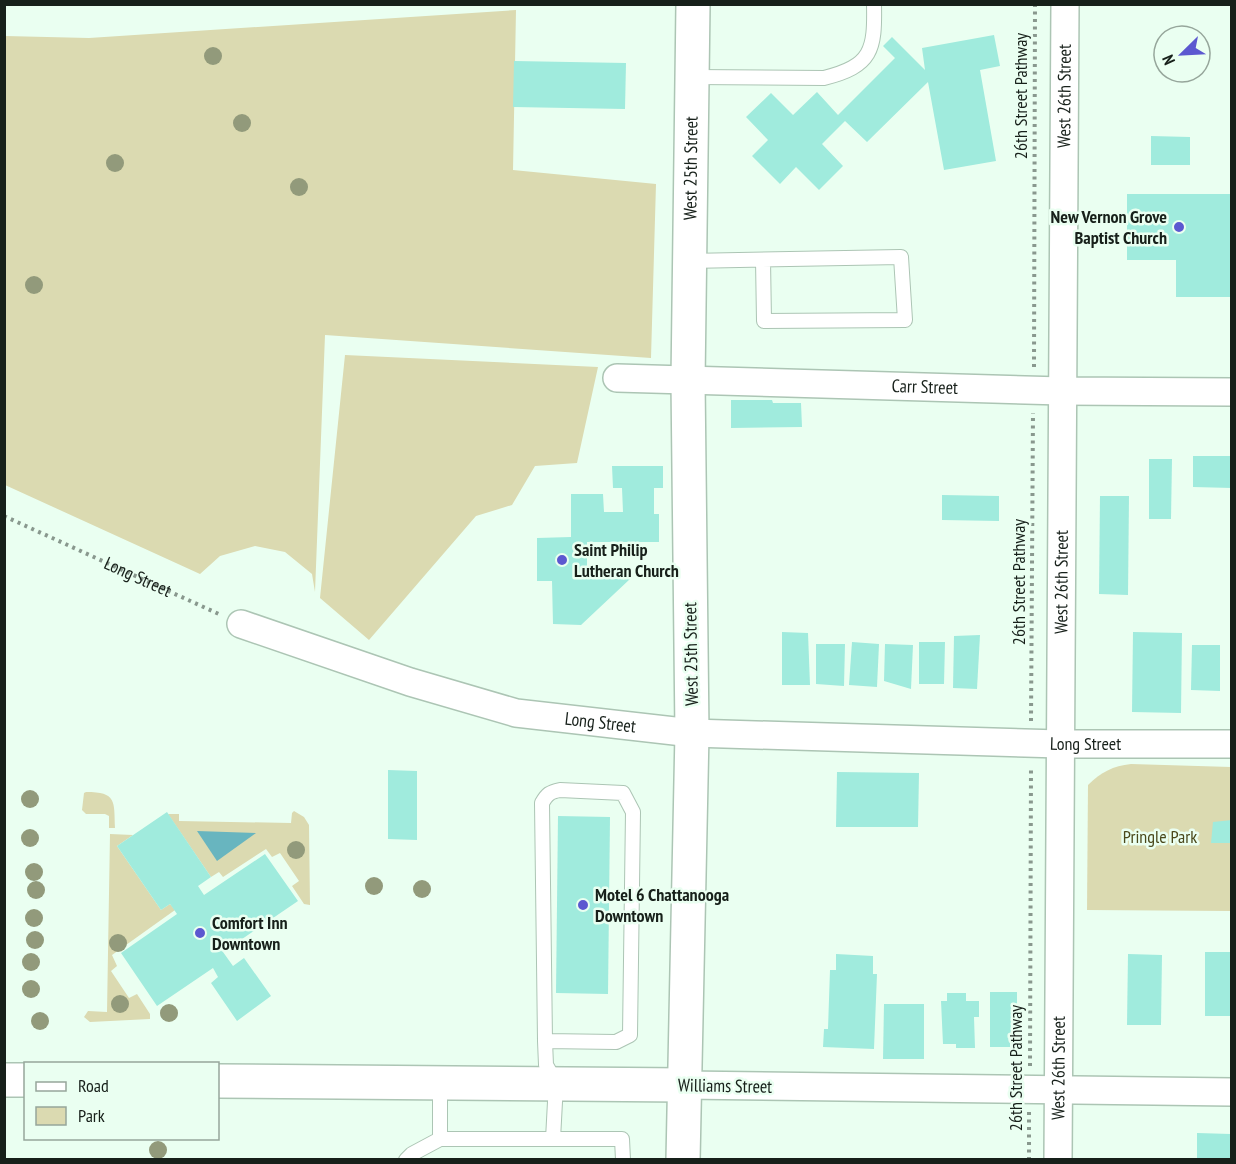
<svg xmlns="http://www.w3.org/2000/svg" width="1236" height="1164" font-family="'PT Sans Narrow',sans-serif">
<rect width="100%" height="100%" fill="#eafff1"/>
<g fill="#dbdab1">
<path d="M516 10 513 170 656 184 651 358 325 335 315 592 312 574 285 552 255 546 220 556 200 574 5 485V36L89 38Z"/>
<path d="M345 355 598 367 577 463 535 466 512 505 476 516 369 640 320 598Z"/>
<path d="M1131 764 1231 767V911L1087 910 1088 785C1101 772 1113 766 1131 764Z"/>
<path d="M86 792C117 792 114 801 115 828H109V816L105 814H86L82 810 84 793Z"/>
<path d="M294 811 304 817 309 825 310 905 304 904 292 886 299 881 280 853 272 857 266 849 223 877 219 872 211 877 168 814H179V821L291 823 292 813Z"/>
<path d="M110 834 133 835 117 846 161 910 170 904 175 910 112 955 117 966 111 971 129 998 137 994 150 1014V1019L90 1022 84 1017 88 1011 107 1012Z"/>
</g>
<path fill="#68b5bf" d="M197 831 256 833 217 861Z"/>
<g fill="#a0ebdd">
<path d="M994 35 1000 66 980 70 996 161 944 170 928 82 867 142 845 121 822 144 843 166 819 190 796 167 780 184 752 156 768 140 746 117 771 93 793 115 817 92 838 115 895 58 883 46 892 37 925 70 922 48Z"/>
<path d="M514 61 626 63 625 109 513 107Z"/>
<path d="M1151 136 1190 137V165H1151Z"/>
<path d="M1127 194H1232V297H1176V260H1127Z"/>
<path d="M731 400H772L773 403H801L802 427 731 428Z"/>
<path d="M1193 456H1232V488L1193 487Z"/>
<path d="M1149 459H1172L1171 519H1149Z"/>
<path d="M612 466H663V488H654V514H659V542H587V579H630L581 625 553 624 552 581H537V538L571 537V494H603L604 512H623L622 488H613Z"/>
<path d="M942 495 999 496V521L942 520Z"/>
<path d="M1100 496H1129L1128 595 1099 594Z"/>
<path d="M782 632 808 633 810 685H782Z"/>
<path d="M1133 632 1182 633 1181 713 1132 712Z"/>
<path d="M980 635 977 689 953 688 954 636Z"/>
<path d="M852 642 879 644 877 687 849 685Z"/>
<path d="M919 642H945L944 684H919Z"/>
<path d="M816 644H845L844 686 816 684Z"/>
<path d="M885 644 913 645 911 689 884 681Z"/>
<path d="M1192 645H1220V691L1191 690Z"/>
<path d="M388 770 417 771V840L388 839Z"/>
<path d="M837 772 919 773 918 827H836Z"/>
<path d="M167 812 211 877 198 886 204 895 265 854 298 901 223 952 233 966 244 958 271 996 237 1021 211 983 218 977 213 968 157 1006 121 953 177 914 170 904 161 910 117 846Z"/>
<path d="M558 816 610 817 608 994 556 993Z"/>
<path d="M1232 820V843H1211L1213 822Z"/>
<rect x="1205" y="952" width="27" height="64"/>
<path d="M836 954 873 956V974H877L874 1049 823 1047 824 1029H828L830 970H836Z"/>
<path d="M1128 954 1162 955 1161 1025H1127Z"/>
<path d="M990 992H1017V1040H1010V1047H990Z"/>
<path d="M947 993H966V1001H979V1017H974L975 1048H956V1044H943L941 1001H947Z"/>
<path d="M884 1004H924V1059H883Z"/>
<path d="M1197 1133 1231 1134V1160H1197Z"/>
</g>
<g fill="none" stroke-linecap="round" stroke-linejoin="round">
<g stroke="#acc5b4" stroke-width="16">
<g id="lane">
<path d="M692 77 824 78C872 66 875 50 874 4"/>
<path d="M689 261 901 257 905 320 764 321 763 260"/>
<path d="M545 1041 616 1042 630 1035 633 812 623 793 560 790C550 792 547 794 542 803L545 1041 546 1065 556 1083 553 1139"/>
<path d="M440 1139H622L623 1160"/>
<path d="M406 1160 412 1154 440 1139V1082"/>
</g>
</g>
<g stroke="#acc5b4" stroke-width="30">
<g id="street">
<path id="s2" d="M617 378 1062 391 1232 392"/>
<path id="s3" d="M241 624 410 682 516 713 692 733 1060 744H1232"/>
<path d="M684 1085 1232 1092"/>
<path id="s4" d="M1058 1160 1065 4"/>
</g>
</g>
<g stroke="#acc5b4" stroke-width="36">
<g id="secondary">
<path d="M4 1080H26"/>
<path d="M218 1081 684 1085"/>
<path id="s5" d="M683 1160 692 733 688 381 693 4"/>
</g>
</g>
<g stroke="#89988e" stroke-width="4" stroke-dasharray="3 4.5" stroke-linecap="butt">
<path d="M1034 367 1035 4"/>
<path id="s1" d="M4 516 221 615"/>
<path d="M1031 721 1033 413"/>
<path d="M1030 1066 1031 767"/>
<path d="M1029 1160V1112"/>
</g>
<use href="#lane" stroke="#fff" stroke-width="14"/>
<use href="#street" stroke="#fff" stroke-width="27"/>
<use href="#secondary" stroke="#fff" stroke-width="33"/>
</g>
<g fill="#929a7b">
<circle cx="213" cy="56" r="9"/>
<circle cx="242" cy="123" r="9"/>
<circle cx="115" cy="163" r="9"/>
<circle cx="299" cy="187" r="9"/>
<circle cx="34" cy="285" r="9"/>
<circle cx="30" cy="799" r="9"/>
<circle cx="30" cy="838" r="9"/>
<circle cx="296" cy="850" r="9"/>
<circle cx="34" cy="872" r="9"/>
<circle cx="374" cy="886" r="9"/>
<circle cx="422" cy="889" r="9"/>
<circle cx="36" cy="890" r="9"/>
<circle cx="34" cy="918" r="9"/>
<circle cx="35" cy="940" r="9"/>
<circle cx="118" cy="943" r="9"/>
<circle cx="31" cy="962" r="9"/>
<circle cx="31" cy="989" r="9"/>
<circle cx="120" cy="1004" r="9"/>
<circle cx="169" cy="1013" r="9"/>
<circle cx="40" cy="1021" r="9"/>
<circle cx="158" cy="1150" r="9"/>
</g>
<g fill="#5c58d0" stroke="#eafff1" stroke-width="2">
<circle cx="1179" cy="227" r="6"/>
<circle cx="562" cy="560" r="6"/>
<circle cx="583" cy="905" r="6"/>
<circle cx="200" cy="933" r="6"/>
</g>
<g text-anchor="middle" stroke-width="5" stroke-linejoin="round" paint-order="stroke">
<g font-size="18" fill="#17201a" stroke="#eafff1">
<text transform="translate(1021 96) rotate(-90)" y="6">26th Street Pathway</text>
<text dy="6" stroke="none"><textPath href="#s4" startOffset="1064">West 26th Street</textPath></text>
<text dy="6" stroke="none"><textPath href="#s5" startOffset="992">West 25th Street</textPath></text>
<text dy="6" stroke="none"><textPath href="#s2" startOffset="308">Carr Street</textPath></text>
<text dy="6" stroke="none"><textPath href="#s1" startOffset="147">Long Street</textPath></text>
<text transform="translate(1019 582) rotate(-90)" y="6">26th Street Pathway</text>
<text dy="6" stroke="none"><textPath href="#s4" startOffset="578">West 26th Street</textPath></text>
<text transform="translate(691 654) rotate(-91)" y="6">West 25th Street</text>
<text dy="6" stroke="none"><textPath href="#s3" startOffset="374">Long Street</textPath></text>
<text dy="6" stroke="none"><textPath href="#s3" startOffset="860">Long Street</textPath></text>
<text transform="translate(1016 1068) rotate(-90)" y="6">26th Street Pathway</text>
<text dy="6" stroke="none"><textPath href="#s4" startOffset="92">West 26th Street</textPath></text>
<text transform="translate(725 1086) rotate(1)" y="6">Williams Street</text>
</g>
<g font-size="18" font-weight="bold" fill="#17201a" stroke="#eafff1" text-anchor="start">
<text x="1167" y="223" text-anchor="end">New Vernon Grove<tspan x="1167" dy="21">Baptist Church</tspan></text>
<text x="574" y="556">Saint Philip<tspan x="574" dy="21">Lutheran Church</tspan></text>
<text x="595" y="901">Motel 6 Chattanooga<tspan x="595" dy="21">Downtown</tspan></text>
<text x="212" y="929">Comfort Inn<tspan x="212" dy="21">Downtown</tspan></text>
</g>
<g font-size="18" fill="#4a481b" stroke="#eafff1">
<text x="1160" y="843">Pringle Park</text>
</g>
</g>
<rect width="1236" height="1164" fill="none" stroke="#17201a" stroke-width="12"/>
<rect x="24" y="1062" width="195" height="78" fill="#eafff1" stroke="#96a69b" stroke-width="1.5"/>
<rect x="36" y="1082" width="30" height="9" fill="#ffffff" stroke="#96a69b" stroke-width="1.5"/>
<text x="78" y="1092" font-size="18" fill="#17201a">Road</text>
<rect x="36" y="1107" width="30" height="18" fill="#dbdab1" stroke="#96a69b" stroke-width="1.5"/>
<text x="78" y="1122" font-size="18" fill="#17201a">Park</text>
<g transform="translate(1182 54) rotate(246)"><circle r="28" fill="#eafff1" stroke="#96a69b" stroke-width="1.5"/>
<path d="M0-4.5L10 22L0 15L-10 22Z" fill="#5c58d0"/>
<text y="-9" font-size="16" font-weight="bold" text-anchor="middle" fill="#17201a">N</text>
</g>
</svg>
